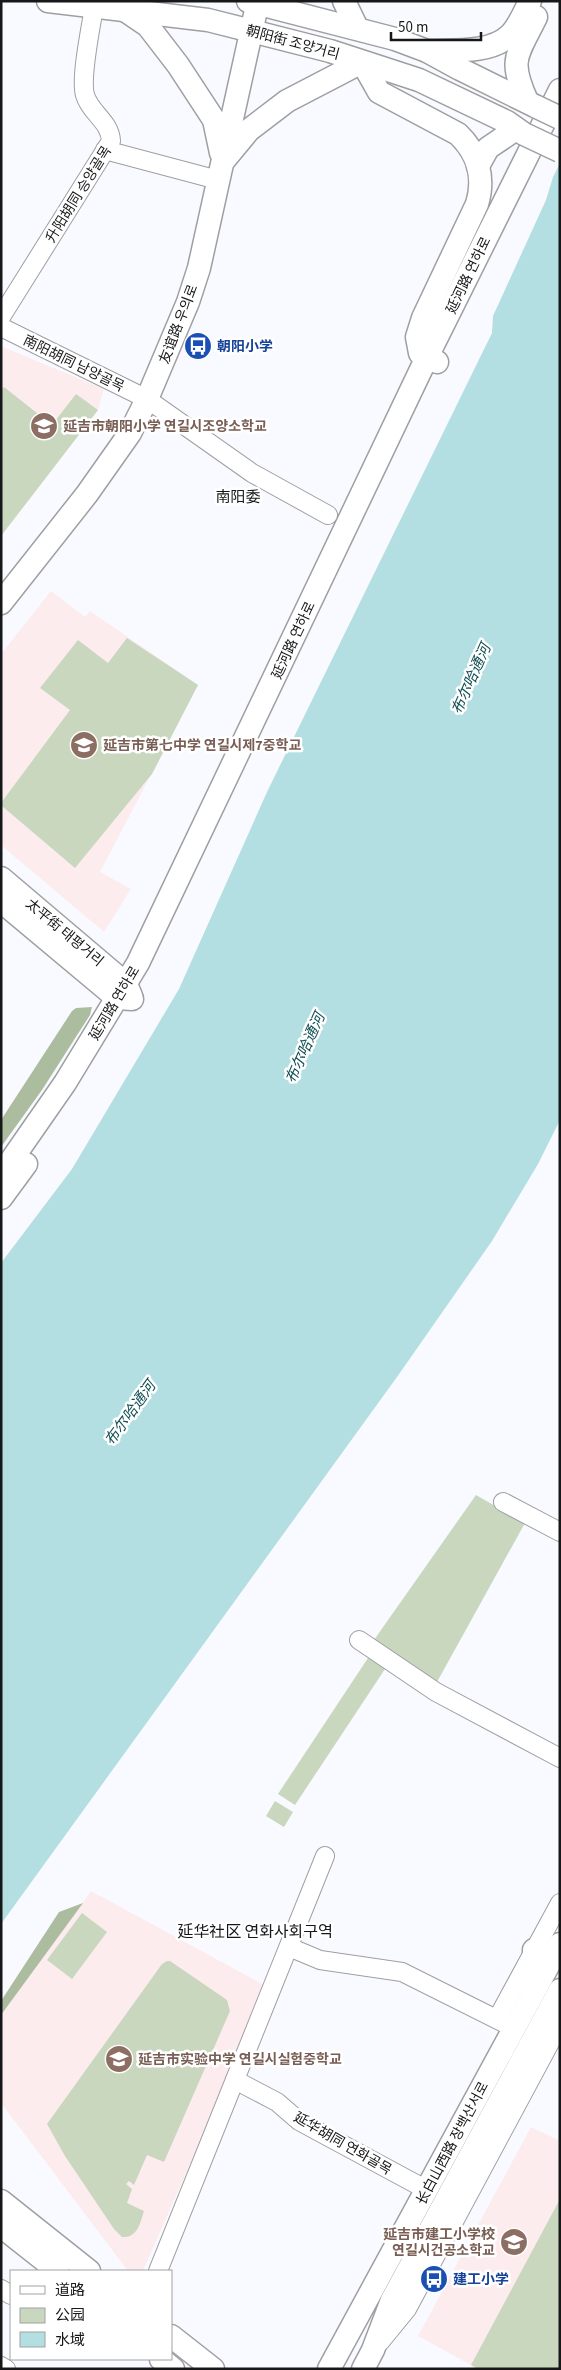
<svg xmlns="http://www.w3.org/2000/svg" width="561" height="2370" font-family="'Source Sans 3','Noto Sans SC','Noto Sans KR',sans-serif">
<rect width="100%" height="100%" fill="#f9faff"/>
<g fill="#fdecee">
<path d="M1 346 104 389 98 410 1 536Z"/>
<path d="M51 591 85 617 90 611 198 685 100 872 131 889 104 932 1 845V654Z"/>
<path d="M91 1891 268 1987 143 2271H128L1 2103V2015Z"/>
<path d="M531 2127 560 2141V2369H478L418 2336Z"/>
</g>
<g fill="#c9d7be">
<path d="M4 387 52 425 76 394 98 410 1 536V391Z"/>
<path d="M127 638 198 685 152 774 75 868 2 806 1 803 70 710 40 688 78 640 108 663Z"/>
<path d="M476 1495 525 1523 437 1682 374 1640Z"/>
<path d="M370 1655 387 1666 295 1805 278 1794Z"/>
<path d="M275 1801 293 1812 284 1827 266 1816Z"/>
<path d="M82 1913 107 1932 72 1979 47 1960Z"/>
<path d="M167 1961H170L227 2000 230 2011 164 2162 147 2155 134 2185 129 2181 126 2184 132 2189 127 2203 144 2211C140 2223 138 2238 122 2237L114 2229 65 2156 47 2124 162 1964Z"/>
<path d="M560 2199V2369H478L471 2365Z"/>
</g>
<g fill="#acbc9f">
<path d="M92 1007 90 1015 42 1090 1 1147V1120L72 1011 76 1008Z"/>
<path d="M83 1903 1 2015V2001L59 1912Z"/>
</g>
<path fill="#b3dee2" d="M560 163V1120L538 1164 492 1241 397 1377 1 1924V1263L72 1169 179 989 267 792 492 333 493 316 546 200 553 177Z"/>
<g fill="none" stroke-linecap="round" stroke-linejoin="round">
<g stroke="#9e9fa3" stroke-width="20">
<g id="minor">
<path d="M105 150 218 180"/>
<path d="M1 317 111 141C110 121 90 113 85 95 80 78 91 27 94 7"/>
<path d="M1 327 147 399 252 473 328 515"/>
<path d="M503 1502 560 1532"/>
<path d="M359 1640 436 1692 560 1758"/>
<path d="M289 1947 320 1960 402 1972 514 2028"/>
<path d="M497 2019 560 1903"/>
<path d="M235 2080 277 2102 299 2121 427 2190"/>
<path d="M158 2271 325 1856"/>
<path d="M1 2289 11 2295"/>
<path d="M380 2342 407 2309 560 2024"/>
<path d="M1 2366 6 2369"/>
</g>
</g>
<g stroke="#9e9fa3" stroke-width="25">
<g id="major">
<path d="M48 1 208 20 330 51 419 80 507 122 524 134"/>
<path d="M248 1 395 39 427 51 460 69 537 107"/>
<path d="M344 1 357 28"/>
<path d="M126 11 148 26 178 65 214 120 221 153"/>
<path d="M427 51C453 50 490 54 510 35 519 26 524 13 530 1"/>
<path d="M362 62 379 92 458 134C478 153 485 178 477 204L423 318 417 337 420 353 437 362"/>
<path d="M527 101C508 59 517 56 536 17"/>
<path d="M225 159 249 130 287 101 362 62"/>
<path d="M478 166 488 148 516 129"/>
<path d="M1 603 87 494 130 433 147 399 188 302 199 268 258 1"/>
<path d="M1 878 126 984 131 996"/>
<path d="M1 901 117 998 132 999"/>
<path d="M1 1175 65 1083 138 963 427 357 560 90"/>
<path d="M1 1198 26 1164"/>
<path d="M534 1950 535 1988"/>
<path d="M1 2201 89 2271"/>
<path d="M1 2226 58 2271"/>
<path d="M171 2336 213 2369"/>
<path d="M161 2359 173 2369"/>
<path d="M329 2369 560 1944"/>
<path d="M363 2369 373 2350 392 2300 560 1990"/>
</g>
</g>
<use href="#minor" stroke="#fff" stroke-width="18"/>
<use href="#major" stroke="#fff" stroke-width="22"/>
<g stroke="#9e9fa3" stroke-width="25" stroke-linecap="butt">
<g id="major-bridge">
<path d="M537 107 560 118"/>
<path d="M524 134 560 151"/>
</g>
</g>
<use href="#major-bridge" stroke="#fff" stroke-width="22"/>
</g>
<defs>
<g id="bus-disc" transform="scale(1.4375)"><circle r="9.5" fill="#1a4fb4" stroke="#fff"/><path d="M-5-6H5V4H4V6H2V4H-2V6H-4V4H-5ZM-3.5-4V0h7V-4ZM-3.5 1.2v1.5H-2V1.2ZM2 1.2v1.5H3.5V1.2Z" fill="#fff"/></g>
<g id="school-disc" transform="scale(1.4375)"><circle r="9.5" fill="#8d6e63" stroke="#fff"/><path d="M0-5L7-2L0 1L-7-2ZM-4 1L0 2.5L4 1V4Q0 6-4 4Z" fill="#fff"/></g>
</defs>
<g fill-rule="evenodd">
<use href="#bus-disc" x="198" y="346"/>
<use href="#school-disc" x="44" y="426"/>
<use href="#school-disc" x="84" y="745"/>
<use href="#school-disc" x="119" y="2059"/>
<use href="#school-disc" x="514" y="2242"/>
<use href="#bus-disc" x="434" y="2279"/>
</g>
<g text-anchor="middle" stroke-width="5" stroke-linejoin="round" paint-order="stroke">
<g font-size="14" fill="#161718" stroke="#fff">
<text transform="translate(293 42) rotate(15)" y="5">朝阳街 조양거리</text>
<text transform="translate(78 194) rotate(-58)" y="5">升阳胡同 승양골목</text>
<text transform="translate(468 275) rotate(-64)" y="5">延河路 연하로</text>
<text transform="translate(178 324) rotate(-69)" y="5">友谊路 우의로</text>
<text transform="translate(74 363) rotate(26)" y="5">南阳胡同 남양골목</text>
<text transform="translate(293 640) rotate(-65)" y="5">延河路 연하로</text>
<text transform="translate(65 932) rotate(40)" y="5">太平街 태평거리</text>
<text transform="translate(114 1003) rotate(-59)" y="5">延河路 연하로</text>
<text transform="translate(343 2143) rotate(30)" y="5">延华胡同 연화골목</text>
<text transform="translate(452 2143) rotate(-62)" y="5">长白山西路 장백산서로</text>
</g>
<g font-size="14" font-weight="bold" fill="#164399" stroke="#fff" text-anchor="start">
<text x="217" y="351">朝阳小学</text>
<text x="453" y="2284">建工小学</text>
</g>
<g font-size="14" font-weight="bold" fill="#785e54" stroke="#fff" text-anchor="start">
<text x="63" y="431">延吉市朝阳小学 연길시조양소학교</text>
<text x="103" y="750">延吉市第七中学 연길시제7중학교</text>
<text x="138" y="2064">延吉市实验中学 연길시실험중학교</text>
<text x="495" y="2239" text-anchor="end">延吉市建工小学校<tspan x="495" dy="16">연길시건공소학교</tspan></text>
</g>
<g font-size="15" fill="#161718" stroke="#fff">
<text x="238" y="502">南阳委</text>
</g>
<g font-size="15" font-style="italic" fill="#114f54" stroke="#fff">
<text transform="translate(471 679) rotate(-66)" y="5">布尔哈通河</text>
<text transform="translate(305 1048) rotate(-66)" y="5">布尔哈通河</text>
<text transform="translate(130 1413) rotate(-54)" y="5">布尔哈通河</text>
</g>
<g font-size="16" fill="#161718" stroke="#fff">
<text x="255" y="1937">延华社区 연화사회구역</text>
</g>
</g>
<rect width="561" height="2370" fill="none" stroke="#161718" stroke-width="5"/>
<rect x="10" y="2270" width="162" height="90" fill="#ffffff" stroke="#a2a2a3"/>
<rect x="20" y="2286" width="25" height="8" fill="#ffffff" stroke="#a2a2a3"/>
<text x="55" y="2295" font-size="15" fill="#161718">道路</text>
<rect x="20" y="2308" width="25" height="15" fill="#c9d7be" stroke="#a2a2a3"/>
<text x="55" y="2320" font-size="15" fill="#161718">公园</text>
<rect x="20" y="2332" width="25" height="15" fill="#b3dee2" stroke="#a2a2a3"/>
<text x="55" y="2345" font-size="15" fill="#161718">水域</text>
<path d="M391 32v8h90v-8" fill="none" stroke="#161718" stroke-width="2.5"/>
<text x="398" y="32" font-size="15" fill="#161718" stroke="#ffffff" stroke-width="4" paint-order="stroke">50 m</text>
</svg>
